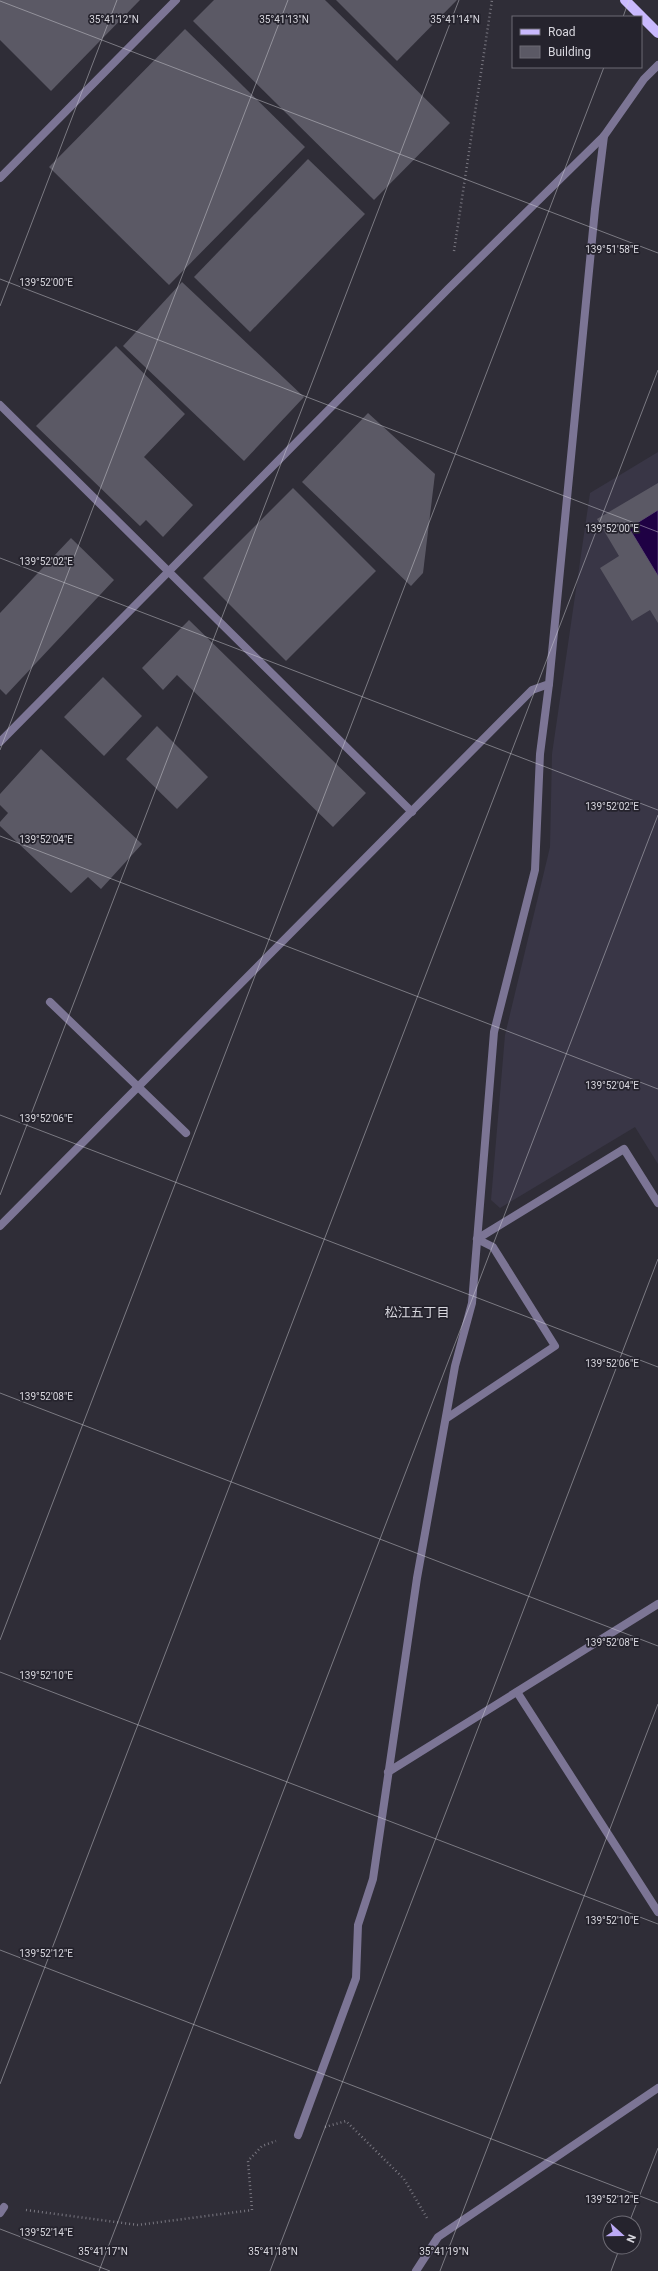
<svg xmlns="http://www.w3.org/2000/svg" width="658" height="2271" font-family="Roboto,'Noto Sans JP',sans-serif">
<rect width="100%" height="100%" fill="#2f2d37"/>
<path fill="#393646" d="M658 452V1164L635 1127 500 1208 491 1200 505 1035 550 847 552 754 590 493Z"/>
<path fill="#1f0144" stroke="#564172" d="M658 510V576L629 528Z"/>
<g fill="#5b5965">
<path d="M0 0H140L51 91 0 40Z"/>
<path d="M214 0H325L450 123 374 200 193 21Z"/>
<path d="M336 0H457L397 61Z"/>
<path d="M185 29 305 147 169 285 49 167Z"/>
<path d="M308 159 365 214 250 332 194 277Z"/>
<path d="M182 282 304 397 244 461 123 346Z"/>
<path d="M116 346 185 414 144 457 193 505 163 537 146 520 140 526 36 426Z"/>
<path d="M368 413 435 474 423 573 411 586 302 482Z"/>
<path d="M658 483V510L629 528 658 576V623L650 610 632 621 600 568 619 556 597 519Z"/>
<path d="M293 488 376 571 286 661 203 578Z"/>
<path d="M71 538 114 580 6 695 0 689V613Z"/>
<path d="M189 620 366 793 333 827 177 675 163 690 142 668Z"/>
<path d="M103 677 142 716 104 756 64 717Z"/>
<path d="M157 726 208 777 177 809 126 759Z"/>
<path d="M41 749 142 844 101 889 88 877 71 893 0 826V822L8 813 0 805V794Z"/>
</g>
<g fill="none" stroke-linecap="round" stroke-linejoin="round">
<g stroke="#797780" stroke-width="2.5" stroke-dasharray="1 3" stroke-linecap="butt">
<path d="M454 251 492 0"/>
<path d="M325 2127 346 2121 404 2179 427 2218"/>
<path d="M26 2210 138 2225 252 2210 248 2161 262 2146 276 2141"/>
</g>
<g stroke="#7c7595" stroke-width="8">
<path d="M50 1002 186 1133"/>
<path d="M477 1239 624 1149 658 1203"/>
<path d="M447 1418 555 1346 493 1247 477 1239"/>
<path d="M298 2135 356 1978 358 1925 373 1879 417 1578 455 1366 472 1303 494 1032 535 870 540 754 549 684"/>
</g>
<g stroke="#7c7595" stroke-width="8">
<path d="M0 178 176 0"/>
<path d="M0 405 412 812"/>
<path d="M0 742 448 289 604 136 644 79 658 65"/>
<path d="M0 1226 532 690 549 684 595 209 604 136"/>
<path d="M517 1692 658 1912"/>
<path d="M388 1772 658 1604"/>
<path d="M0 2213 4 2207"/>
<path d="M416 2271 438 2237 658 2088"/>
</g>
<path stroke="#c9b9fd" stroke-width="10" d="M625 0 658 33"/>
</g>
<path fill="none" stroke="#d8d7de" stroke-width="1" stroke-opacity="0.45" d="M0 1 658 253M623 17 629 0M0 279 658 532M0 306 117 0M0 558 658 810M0 750 288 0M0 836 658 1089M0 1115 658 1367M0 1195 459 0M0 1393 658 1646M0 1640 604 67M0 1672 658 1924M0 1950 658 2203M0 2084 658 370M629 2223 658 2148M0 2229 110 2271M99 2271 658 815M270 2271 658 1259M440 2271 658 1704M611 2271 620 2247"/>
<g text-anchor="middle" stroke-width="3.5" stroke-linejoin="round" paint-order="stroke">
<g font-size="13" fill="#d8d7de" stroke="#25232d">
<text x="417" y="1317">松江五丁目</text>
</g>
</g>
<g font-size="10" text-anchor="middle" fill="#d8d7de" stroke="#25232d" stroke-width="3.5" stroke-linejoin="round" paint-order="stroke">
<text x="455" y="23">35°41'14"N</text>
<text x="114" y="23">35°41'12"N</text>
<text x="284" y="23">35°41'13"N</text>
<text x="612" y="253">139°51'58"E</text>
<text x="46" y="286">139°52'00"E</text>
<text x="612" y="532">139°52'00"E</text>
<text x="46" y="565">139°52'02"E</text>
<text x="612" y="810">139°52'02"E</text>
<text x="46" y="843">139°52'04"E</text>
<text x="612" y="1089">139°52'04"E</text>
<text x="46" y="1122">139°52'06"E</text>
<text x="612" y="1367">139°52'06"E</text>
<text x="46" y="1400">139°52'08"E</text>
<text x="612" y="1646">139°52'08"E</text>
<text x="46" y="1679">139°52'10"E</text>
<text x="612" y="1924">139°52'10"E</text>
<text x="46" y="1957">139°52'12"E</text>
<text x="612" y="2203">139°52'12"E</text>
<text x="46" y="2236">139°52'14"E</text>
<text x="103" y="2255">35°41'17"N</text>
<text x="273" y="2255">35°41'18"N</text>
<text x="444" y="2255">35°41'19"N</text>
</g>
<rect x="512" y="16" width="130" height="52" fill="#25232d" stroke="#6d6b74"/>
<rect x="520" y="29" width="20" height="6" fill="#c9b9fd" stroke="#6d6b74"/>
<text x="548" y="36" font-size="12" fill="#d8d7de">Road</text>
<rect x="520" y="46" width="20" height="12" fill="#5b5965" stroke="#6d6b74"/>
<text x="548" y="56" font-size="12" fill="#d8d7de">Building</text>
<g transform="translate(622 2235) rotate(111)"><circle r="19" fill="#25232d" stroke="#6d6b74"/>
<path d="M0-3L7 15L0 10L-7 15Z" fill="#bcaaf6"/>
<text y="-6" font-size="11" font-weight="bold" text-anchor="middle" fill="#d8d7de">N</text>
</g>
</svg>
